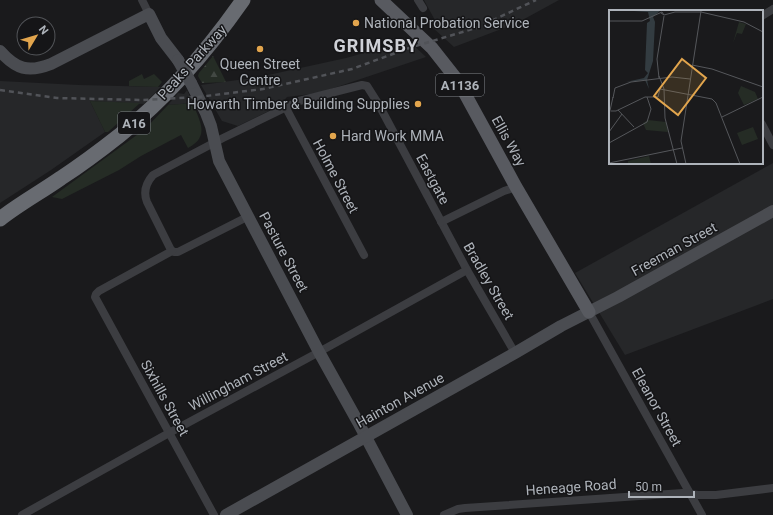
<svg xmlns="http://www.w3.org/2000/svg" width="773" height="515" font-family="Roboto,sans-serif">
<defs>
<pattern id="forest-firs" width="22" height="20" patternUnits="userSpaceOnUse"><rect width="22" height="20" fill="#252c25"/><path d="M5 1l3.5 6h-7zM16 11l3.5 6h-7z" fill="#424843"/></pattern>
</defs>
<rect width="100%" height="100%" fill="#1a1a1c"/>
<g fill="#262729">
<path d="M424 0H559L517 23 454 47 432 27 437 24Z"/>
<path d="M406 38 426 57 319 93 287 97 279 106 238 126 222 121 201 85 259 77 346 58 371 51Z"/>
<path d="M0 81 79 85 161 87 144 104 90 101 105 132 51 170 0 203Z"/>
<path d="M187 90 193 103 168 105 178 93 184 94Z"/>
<path d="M773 163V299L625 355 575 273Z"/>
</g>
<g fill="#252c25">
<path d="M142 74 144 79 154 74 162 82 158 87 129 86V81Z"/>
<path d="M90 101 140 103 108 132H105Z"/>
<path d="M193 103C199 121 211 136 188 148L181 135 141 156 119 170 62 199 52 197 145 129 168 105Z"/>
</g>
<path fill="url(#forest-firs)" d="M213 56 226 82 202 83 198 76 199 73Z"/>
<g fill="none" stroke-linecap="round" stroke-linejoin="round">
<g stroke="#3c3d41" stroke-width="8">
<path d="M142 0 149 14"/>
<path d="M418 0 423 8"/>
<path d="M762 16 773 9"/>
<path d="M286 108 364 255"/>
<path d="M762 124 773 145"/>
<path d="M249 216 178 252H174L171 250 147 202C143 192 146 183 153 175L223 138 299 101 362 85 367 86 379 105 467 270 515 353"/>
<path d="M441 222 504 191 516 187"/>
<path d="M172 251 99 291 96 294 95 297 214 515"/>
<path d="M589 312 702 515"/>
<path d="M22 515 169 433 319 352 467 270"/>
<path d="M444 515 458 509 465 508 683 493 698 495H716L773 488"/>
</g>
<g stroke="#4a4c51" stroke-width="12">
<path d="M0 51C16 69 28 73 51 64L149 14 161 38 178 60"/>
<path d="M191 83 206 113 211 126 219 161 319 352 358 422 407 515"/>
<path d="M226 515 515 353 561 326 618 297 773 211"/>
</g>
<path stroke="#585a60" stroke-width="13" d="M381 0 432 48 458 81 516 187 589 312"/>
<path stroke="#686b71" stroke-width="15" d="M0 219C19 204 41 192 61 178 81 165 101 150 120 135 168 97 208 50 243 0"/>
<path stroke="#515358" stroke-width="2.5" stroke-dasharray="5 4" stroke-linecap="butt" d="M0 90 57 98 142 100 198 97 263 89 352 69 409 48 476 28 536 0"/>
<path stroke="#4a4c51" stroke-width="12" d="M178 60 191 83"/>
</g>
<g fill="#e2a54d" stroke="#151517" stroke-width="1.5">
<circle cx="356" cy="23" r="4"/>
<circle cx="260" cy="49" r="4"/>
<circle cx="418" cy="104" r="4"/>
<circle cx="333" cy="136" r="4"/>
</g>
<g text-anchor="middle" stroke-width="3" stroke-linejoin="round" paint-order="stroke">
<g fill="#151517" stroke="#808489" stroke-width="1">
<rect x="436" y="74" width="48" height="22" rx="3"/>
<rect x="118" y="112" width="32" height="22" rx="3"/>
</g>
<g font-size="13" font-weight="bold" fill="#aeb3ba">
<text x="460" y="90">A1136</text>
<text x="134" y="128">A16</text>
</g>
<g font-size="14" fill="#aeb3ba" stroke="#151517" text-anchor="start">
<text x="364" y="28">National Probation Service</text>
<text x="260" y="69" text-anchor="middle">Queen Street<tspan x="260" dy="16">Centre</tspan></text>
<text x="410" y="109" text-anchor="end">Howarth Timber &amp; Building Supplies</text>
<text x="341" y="141">Hard Work MMA</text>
</g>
<g font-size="14" fill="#aeb3ba" stroke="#151517">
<text transform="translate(192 62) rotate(-48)" y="5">Peaks Parkway</text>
<text transform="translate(509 141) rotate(61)" y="5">Ellis Way</text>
<text transform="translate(336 176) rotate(62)" y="5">Holme Street</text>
<text transform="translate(433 179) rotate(62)" y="5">Eastgate</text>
<text transform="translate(674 249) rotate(-29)" y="5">Freeman Street</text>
<text transform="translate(284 252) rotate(62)" y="5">Pasture Street</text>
<text transform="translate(489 281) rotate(60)" y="5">Bradley Street</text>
<text transform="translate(238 381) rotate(-28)" y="5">Willingham Street</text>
<text transform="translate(165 398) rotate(61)" y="5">Sixhills Street</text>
<text transform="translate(400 400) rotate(-29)" y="5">Hainton Avenue</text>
<text transform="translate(657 407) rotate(61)" y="5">Eleanor Street</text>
<text transform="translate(571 487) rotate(-4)" y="5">Heneage Road</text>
</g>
<g font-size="18" font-weight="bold" letter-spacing="1" fill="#cfd1d7" stroke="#151517">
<text x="376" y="52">GRIMSBY</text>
</g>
</g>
<g transform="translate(609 10)">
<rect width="154" height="154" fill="#1a1a1c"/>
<path d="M130 12 137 14 133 24 128 23 124 33ZM132 76 146 82 149 89 135 95 129 83ZM39 110 57 112 59 122 37 120 34 113ZM144 117 149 129 133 135 128 123ZM40 146 42 154H19V151Z" fill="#252c25"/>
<path d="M11 0H52L44 7 46 12 44 51 38 70 40 79 36 70 17 72 35 68 39 63 36 60 38 13 41 11 39 2Z" fill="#333c41"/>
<path fill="none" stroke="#55575b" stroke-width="1" d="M55 5 66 2H92L135 12 154 22M0 11H33L53 2 55 5 52 3M83 55 103 59 154 77M50 66 55 79 56 108 68 154M50 68 48 49 55 6M4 88 6 78 22 72 63 67 81 69M9 100 25 117M2 101H7L36 87H49L51 79 103 89 107 93 131 154M0 105 4 87M113 107 154 87M0 122 13 104M0 133 38 112 42 99 38 87M0 153 73 138M77 154 72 131 92 1"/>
<path fill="#e2a54d" fill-opacity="0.15" stroke="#e2a54d" stroke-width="2" d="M73 49 97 68 69 105 45 86Z"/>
<rect width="154" height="154" fill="none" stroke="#aeb3ba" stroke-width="2"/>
</g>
<g transform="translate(36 36) rotate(52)"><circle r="19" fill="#151517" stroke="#525458"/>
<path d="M0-3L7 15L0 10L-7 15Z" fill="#e2a54d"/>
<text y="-6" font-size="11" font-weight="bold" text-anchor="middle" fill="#aeb3ba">N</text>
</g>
<path d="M629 491v6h65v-6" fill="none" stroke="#aeb3ba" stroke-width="2"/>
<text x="635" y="491" font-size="12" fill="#aeb3ba" stroke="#151517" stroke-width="3" paint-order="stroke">50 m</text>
</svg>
